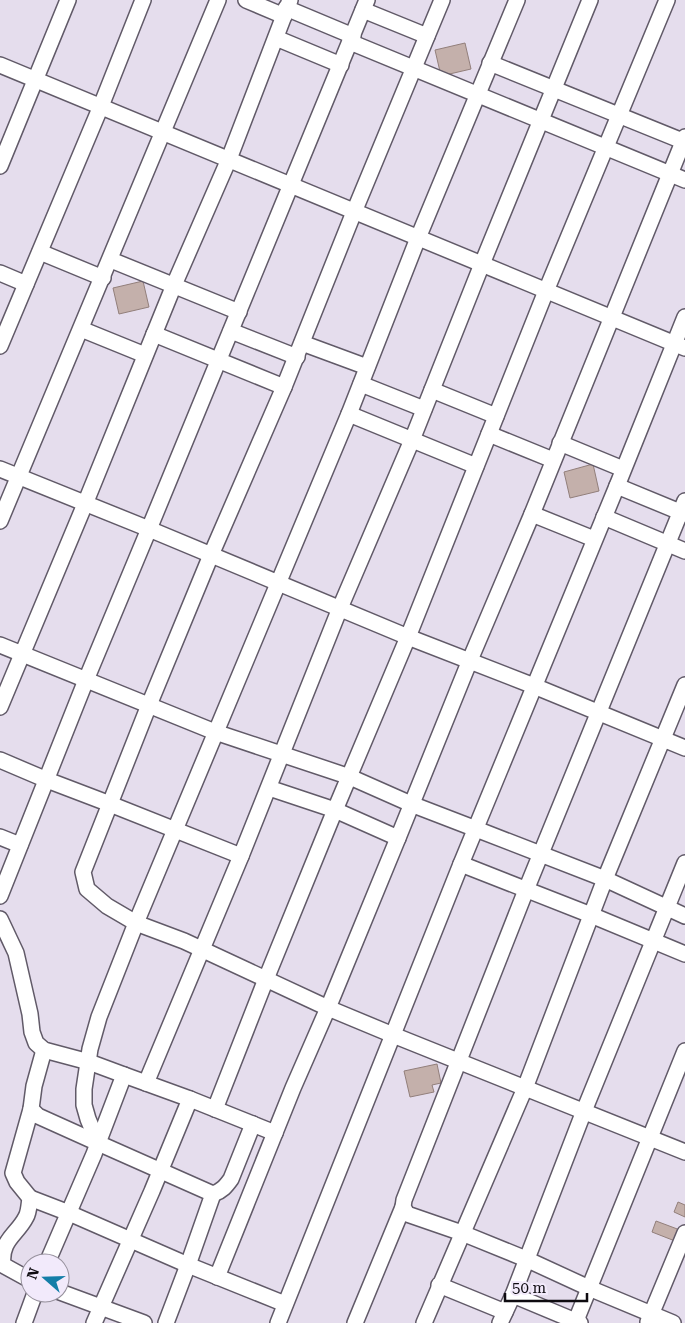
<svg xmlns="http://www.w3.org/2000/svg" width="685" height="1323" font-family="'Roboto Serif',serif">
<rect width="100%" height="100%" fill="#e5dded"/>
<g fill="#c4b0ab" stroke="#927f7b">
<path d="M465 43 471 69 441 76 435 50Z"/>
<path d="M143 281 149 307 119 314 113 288Z"/>
<path d="M593 464 599 491 570 498 564 472Z"/>
<path d="M437 1064 441 1083 432 1085 434 1092 410 1097 404 1071Z"/>
<path d="M678 1202 685 1205V1217L674 1212Z"/>
<path d="M656 1221 680 1230 675 1241 652 1232Z"/>
</g>
<g fill="none" stroke-linecap="round" stroke-linejoin="round">
<g stroke="#615a68" stroke-width="18">
<g id="minor">
<path d="M246 0 284 16"/>
<path d="M286 8 353 36"/>
<path d="M363 10 427 36"/>
<path d="M276 38 341 65"/>
<path d="M350 42 685 180"/>
<path d="M490 63 685 142"/>
<path d="M0 65 685 348"/>
<path d="M685 137 532 514 470 660 398 838 328 1008 393 1035 685 1152"/>
<path d="M0 166 68 0"/>
<path d="M40 252 103 278"/>
<path d="M111 260 239 312"/>
<path d="M0 273 26 284"/>
<path d="M81 329 145 355"/>
<path d="M231 331 297 357"/>
<path d="M154 334 284 387"/>
<path d="M302 343 367 367"/>
<path d="M0 346 101 106 143 0"/>
<path d="M361 384 424 409"/>
<path d="M432 390 496 416"/>
<path d="M349 414 476 466"/>
<path d="M489 434 553 460"/>
<path d="M560 443 623 469"/>
<path d="M0 469 149 529 408 637 534 686 685 748"/>
<path d="M617 486 685 514"/>
<path d="M532 514 594 539"/>
<path d="M604 517 685 551"/>
<path d="M0 521 218 0"/>
<path d="M0 645 215 732 350 777 411 804 476 829 605 879 685 916"/>
<path d="M0 707 85 504 174 285 229 159 290 0"/>
<path d="M0 760 47 780 110 804 241 856"/>
<path d="M269 788 335 810 398 838"/>
<path d="M0 837 20 845"/>
<path d="M461 864 591 915 685 954"/>
<path d="M0 896 86 680 149 529 367 0"/>
<path d="M0 919 16 953 30 1014 32 1032 36 1043 44 1050 89 1062 124 1075 190 1099 275 1133"/>
<path d="M44 1050 34 1086 31 1109 38 1116 98 1143"/>
<path d="M124 1075 98 1143 213 1194C222 1191 226 1186 231 1179L253 1124"/>
<path d="M146 1083 241 856 340 608 412 440 482 264 590 0"/>
<path d="M215 1109 266 979 335 810 408 637 546 291 667 0"/>
<path d="M30 1198 69 1213 188 1265 285 1304"/>
<path d="M47 1263 94 1154 98 1143 88 1119 84 1105V1089L90 1049 99 1017 136 923 349 414 418 238 517 0"/>
<path d="M217 1277 293 1088 328 1008 184 941 136 923 107 906 87 889 83 872 149 705 211 555 284 387 354 212 442 0"/>
<path d="M30 1280 3 1265C0 1240 17 1235 26 1217 29 1212 29 1204 30 1198L17 1182 13 1173 31 1109"/>
<path d="M439 1285 505 1312"/>
<path d="M60 1292 144 1323"/>
<path d="M513 1295 580 1323"/>
<path d="M648 1322 685 1233"/>
<path d="M24 1323 35 1293"/>
<path d="M94 1323 152 1191 190 1099"/>
<path d="M166 1323 188 1265 213 1194"/>
<path d="M278 1323 461 864 617 486 685 317"/>
<path d="M355 1323 403 1207"/>
<path d="M424 1323 525 1088 605 879 685 685"/>
<path d="M500 1323 513 1295 584 1111 685 863"/>
<path d="M575 1323 685 1051"/>
<path d="M673 1323 589 1288 526 1259 462 1233 407 1214 403 1207 404 1200 526 890 685 501"/>
</g>
</g>
<use href="#minor" stroke="#fff" stroke-width="15"/>
</g>
<g transform="translate(45 1278) rotate(290)"><circle r="24" fill="#f2eafb" stroke="#97919d"/>
<path d="M0-4L9 19L0 12L-9 19Z" fill="#147ea8"/>
<text y="-8" font-size="14" font-weight="bold" text-anchor="middle" fill="#0e0b10">N</text>
</g>
<path d="M505 1293v8h82v-8" fill="none" stroke="#0e0b10" stroke-width="2.5"/>
<text x="512" y="1293" font-size="15" fill="#0e0b10" stroke="#f2eafb" stroke-width="4" paint-order="stroke">50 m</text>
</svg>
